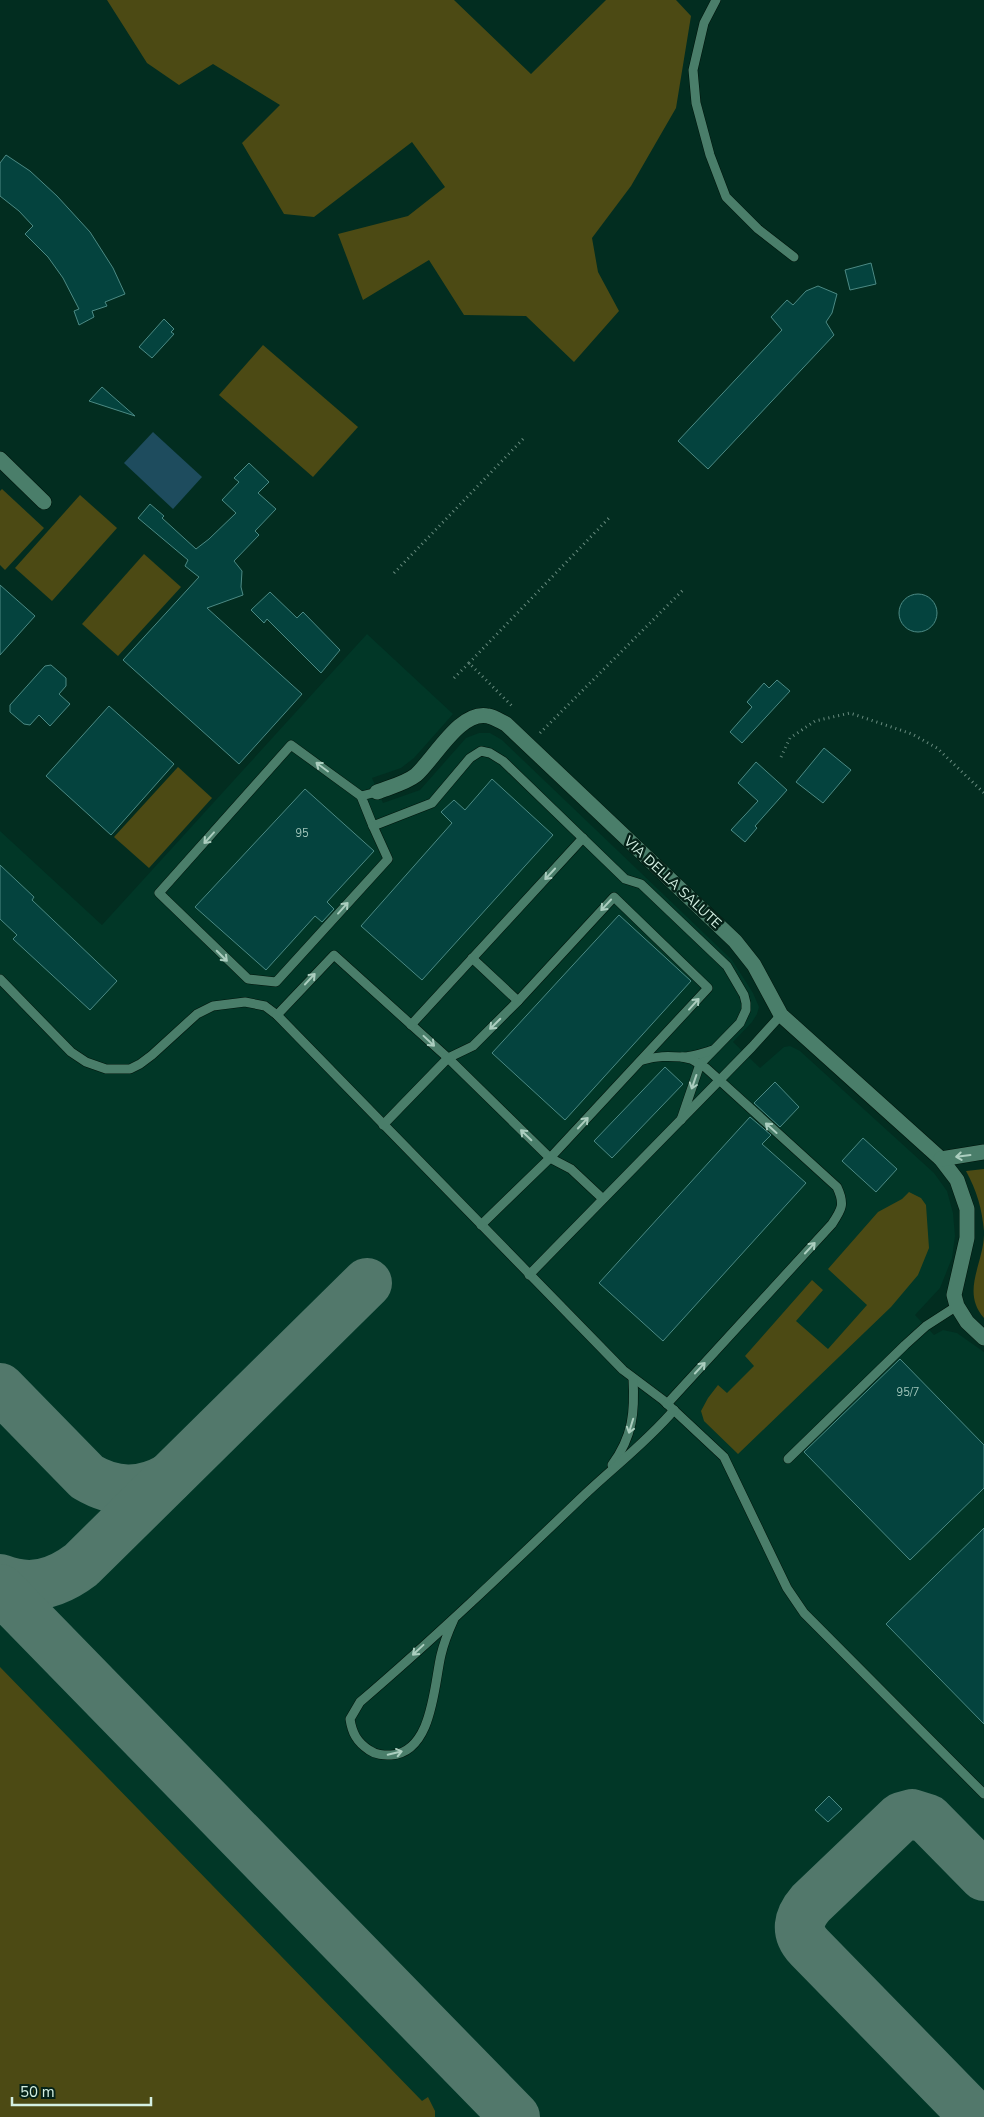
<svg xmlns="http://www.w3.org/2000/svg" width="984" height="2117" font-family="'Nunito Sans',sans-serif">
<rect width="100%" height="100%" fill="#022d20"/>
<path fill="#013727" d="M367 634 453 714 414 758 401 768 372 778 383 803 420 790 466 738 479 733H490L502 740 732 960 753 993 759 1007 757 1014 752 1022 733 1042 760 1068 784 1047 790 1046 800 1051 934 1173 947 1191 953 1213 955 1236 952 1258 940 1288 915 1315 934 1335 943 1330 957 1333 984 1352V2117H0V831L102 925Z"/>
<g fill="#4c4a14">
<path d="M107 0H454L531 74 606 0H676L691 16 676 108 631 186 592 238 598 272 619 311 574 362 526 316 464 315 429 260 363 300 338 234 408 216 445 187 412 142 314 217 284 214 242 143 280 105 213 64 179 85 147 63Z"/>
<path d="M263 345 358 427 313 477 219 395Z"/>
<path d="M2 489 44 528 5 570 0 565V491Z"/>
<path d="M80 495 117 528 52 601 15 568Z"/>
<path d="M144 554 181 587 118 656 82 624Z"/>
<path d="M178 767 212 798 149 868 114 837Z"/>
<path d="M984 1169V1231C982 1209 977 1191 966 1171Z"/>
<path d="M909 1192 921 1198 926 1205 929 1248 918 1275 891 1307 738 1454 704 1421 701 1411 708 1398 718 1385 727 1393 754 1366 745 1356 812 1280 823 1290 796 1321 828 1349 867 1305 828 1269 878 1212 902 1199Z"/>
<path d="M984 1235V1318C961 1292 983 1265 984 1235Z"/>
<path d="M0 1667 422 2101 428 2097 435 2111V2117H0Z"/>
</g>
<path fill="#1e4c5e" d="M153 432 202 477 173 509 124 463Z"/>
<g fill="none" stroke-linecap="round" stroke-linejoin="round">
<g stroke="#52786b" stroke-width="50">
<path d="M0 1388 87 1477C114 1493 141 1494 169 1478"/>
<path d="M0 1579C30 1591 56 1584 81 1565L367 1283"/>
<path d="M0 1589 515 2117"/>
<path d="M975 2117 809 1947C795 1932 798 1918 811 1903L901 1817 912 1814 928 1819 984 1876"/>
</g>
</g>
<g fill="#04433e" stroke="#4c8a84">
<path d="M6 155 30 171 57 196 90 232 113 268 125 294 105 302 107 306 92 311 94 317 79 325 74 311 79 309 63 278 48 257 25 234 33 226 19 211 0 196V163Z"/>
<path d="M871 263 876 284 850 290 845 270Z"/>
<path d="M818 286 837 294 832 313 826 322 834 335 708 469 678 441 782 330 771 317 787 300 793 305 806 291Z"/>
<path d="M164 319 174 329 171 332 174 334 152 358 139 347Z"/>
<path d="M102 387 135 416 89 401Z"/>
<path d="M249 463 269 482 258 493 276 509 255 531 259 535 234 561 242 571 241 587 243 595 207 608 302 694 239 764 123 660 199 577 185 566 188 560 138 518 150 504 164 516 162 518 196 549 209 539 236 513 222 500 239 482 234 478Z"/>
<path d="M0 585 35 616 0 655Z"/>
<path d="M270 592 297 618 303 612 340 650 321 673 267 619 264 623 251 610Z"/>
<circle cx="918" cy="613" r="19"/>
<path d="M51 665 66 678V686L59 694 70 704 50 726 39 715 30 725 24 724 10 712V705L45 666Z"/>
<path d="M777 680 790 691 742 743 730 732 752 707 747 702 764 683 769 688Z"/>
<path d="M109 706 174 764 111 835 46 776Z"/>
<path d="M824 748 851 770 823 803 796 782Z"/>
<path d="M756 762 787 790 755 826 757 828 745 842 731 830 758 801 738 783Z"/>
<path d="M492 779 553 835 422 980 361 926 452 823 441 812 454 800 465 810Z"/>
<path d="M305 789 374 851 327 902 334 909 322 922 315 916 266 970 195 907Z"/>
<path d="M0 865 34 897 32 900 117 981 90 1010 13 939 17 935 0 919Z"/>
<path d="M619 915 691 981 565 1120 492 1053Z"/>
<path d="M665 1067 683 1084 612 1158 594 1141Z"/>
<path d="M775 1082 799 1107 780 1127 754 1103Z"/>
<path d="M750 1117 771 1135 762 1144 806 1183 663 1341 599 1283Z"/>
<path d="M863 1138 897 1169 876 1192 842 1161Z"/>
<path d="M900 1359 984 1445V1488L910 1560 804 1452Z"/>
<path d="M984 1528V1724L886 1624Z"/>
<path d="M829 1796 842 1809 828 1822 815 1810Z"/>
</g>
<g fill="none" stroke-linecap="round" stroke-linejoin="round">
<g stroke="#00140b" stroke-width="10">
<g id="lane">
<path d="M716 0 704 23 693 70 696 103 710 155 726 197 758 229 794 257"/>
<path d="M377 792 361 796 373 826 432 803 470 758 481 751 490 753 503 761 625 879 641 884 727 966 744 995 746 1003V1010L740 1023 700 1064 681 1120"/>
<path d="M361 796 291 745 159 893 248 979 276 982 388 859 373 826"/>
<path d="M472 958 518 1001"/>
<path d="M0 979 71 1052 86 1062 106 1069H130L140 1064 152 1055 197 1014 213 1006 245 1002 265 1006 277 1015 623 1370 663 1400 724 1457 787 1588 804 1613 984 1794"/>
<path d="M277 1015 334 955 448 1058 550 1158 571 1169 603 1199"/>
<path d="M411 1025 583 838"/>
<path d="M643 1060C657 1056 667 1056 682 1057 692 1057 703 1053 713 1050"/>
<path d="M383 1125 448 1058 473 1046 518 1001 614 897 708 988 550 1158 481 1225"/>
<path d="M529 1275 752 1047 781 1015"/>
<path d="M667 1404 832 1224C842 1209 845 1204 837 1187L706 1068 691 1059 682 1057"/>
<path d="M788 1459 905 1345 926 1326 957 1306"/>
<path d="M612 1465C633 1436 635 1412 633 1378"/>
<path d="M454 1619C449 1630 444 1642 441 1655 434 1684 433 1752 391 1755 383 1755 376 1755 369 1750 357 1742 352 1733 350 1719L360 1702C436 1637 508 1568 580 1499 611 1469 646 1443 674 1410"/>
</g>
</g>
<g stroke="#00140b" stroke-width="16">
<g id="street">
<path d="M0 459 44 502"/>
<path d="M377 792C390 787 406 783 416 775 435 758 460 710 488 716 494 717 500 721 506 724L735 941 754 965 781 1015 941 1159 957 1180 967 1209V1238L954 1295 957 1306 967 1322 984 1338"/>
<path d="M941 1159 984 1152"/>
</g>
</g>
<g stroke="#6a8d80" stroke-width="3" stroke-dasharray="1 4" stroke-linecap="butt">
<path d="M394 573 525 437"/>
<path d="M469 663 609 518"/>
<path d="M454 678 469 663 514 708"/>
<path d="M540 733 683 590"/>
<path d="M781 757 790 738 815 721 850 713 912 734 937 748 984 793"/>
</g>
<use href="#lane" stroke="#4a7e6a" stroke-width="9"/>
<use href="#street" stroke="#4a7e6a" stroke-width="15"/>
</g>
<defs><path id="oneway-shaft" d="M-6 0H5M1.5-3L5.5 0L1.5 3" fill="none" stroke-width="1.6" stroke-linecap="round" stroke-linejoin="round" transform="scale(1.25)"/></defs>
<g stroke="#abcebf">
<use href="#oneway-shaft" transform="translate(322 767) rotate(-143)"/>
<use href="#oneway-shaft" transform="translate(209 838) rotate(132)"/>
<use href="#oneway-shaft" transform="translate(550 874) rotate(133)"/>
<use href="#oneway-shaft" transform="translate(606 905) rotate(133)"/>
<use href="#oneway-shaft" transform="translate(343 908) rotate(-48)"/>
<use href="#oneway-shaft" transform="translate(222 956) rotate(45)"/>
<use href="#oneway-shaft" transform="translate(310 979) rotate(-47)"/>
<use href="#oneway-shaft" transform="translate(694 1004) rotate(-48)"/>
<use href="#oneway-shaft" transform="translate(495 1024) rotate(135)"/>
<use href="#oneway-shaft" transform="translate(429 1041) rotate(43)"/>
<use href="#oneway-shaft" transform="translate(694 1082) rotate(109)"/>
<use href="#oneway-shaft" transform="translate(583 1123) rotate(-47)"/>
<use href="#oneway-shaft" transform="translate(771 1128) rotate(-138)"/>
<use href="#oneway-shaft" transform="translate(526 1135) rotate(-136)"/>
<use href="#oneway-shaft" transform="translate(963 1156) rotate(173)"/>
<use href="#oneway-shaft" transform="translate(810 1248) rotate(-47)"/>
<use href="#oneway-shaft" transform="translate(700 1368) rotate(-47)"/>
<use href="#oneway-shaft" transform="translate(631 1426) rotate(107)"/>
<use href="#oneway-shaft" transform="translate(418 1650) rotate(137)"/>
<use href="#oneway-shaft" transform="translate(395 1753) rotate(-13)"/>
</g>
<g text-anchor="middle" stroke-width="5" stroke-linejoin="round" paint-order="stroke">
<g font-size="11" fill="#a0c5ba">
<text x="302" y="837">95</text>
<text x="908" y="1396">95/7</text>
</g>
<g font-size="14" fill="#d4f0e3" stroke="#052218">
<text transform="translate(673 882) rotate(43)" y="5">VIA DELLA SALUTE</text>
</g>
</g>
<path d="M12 2097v8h139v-8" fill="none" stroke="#d4f0e3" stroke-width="2.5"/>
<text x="20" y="2097" font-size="15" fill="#d4f0e3" stroke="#052218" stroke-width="4" paint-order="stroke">50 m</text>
</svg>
